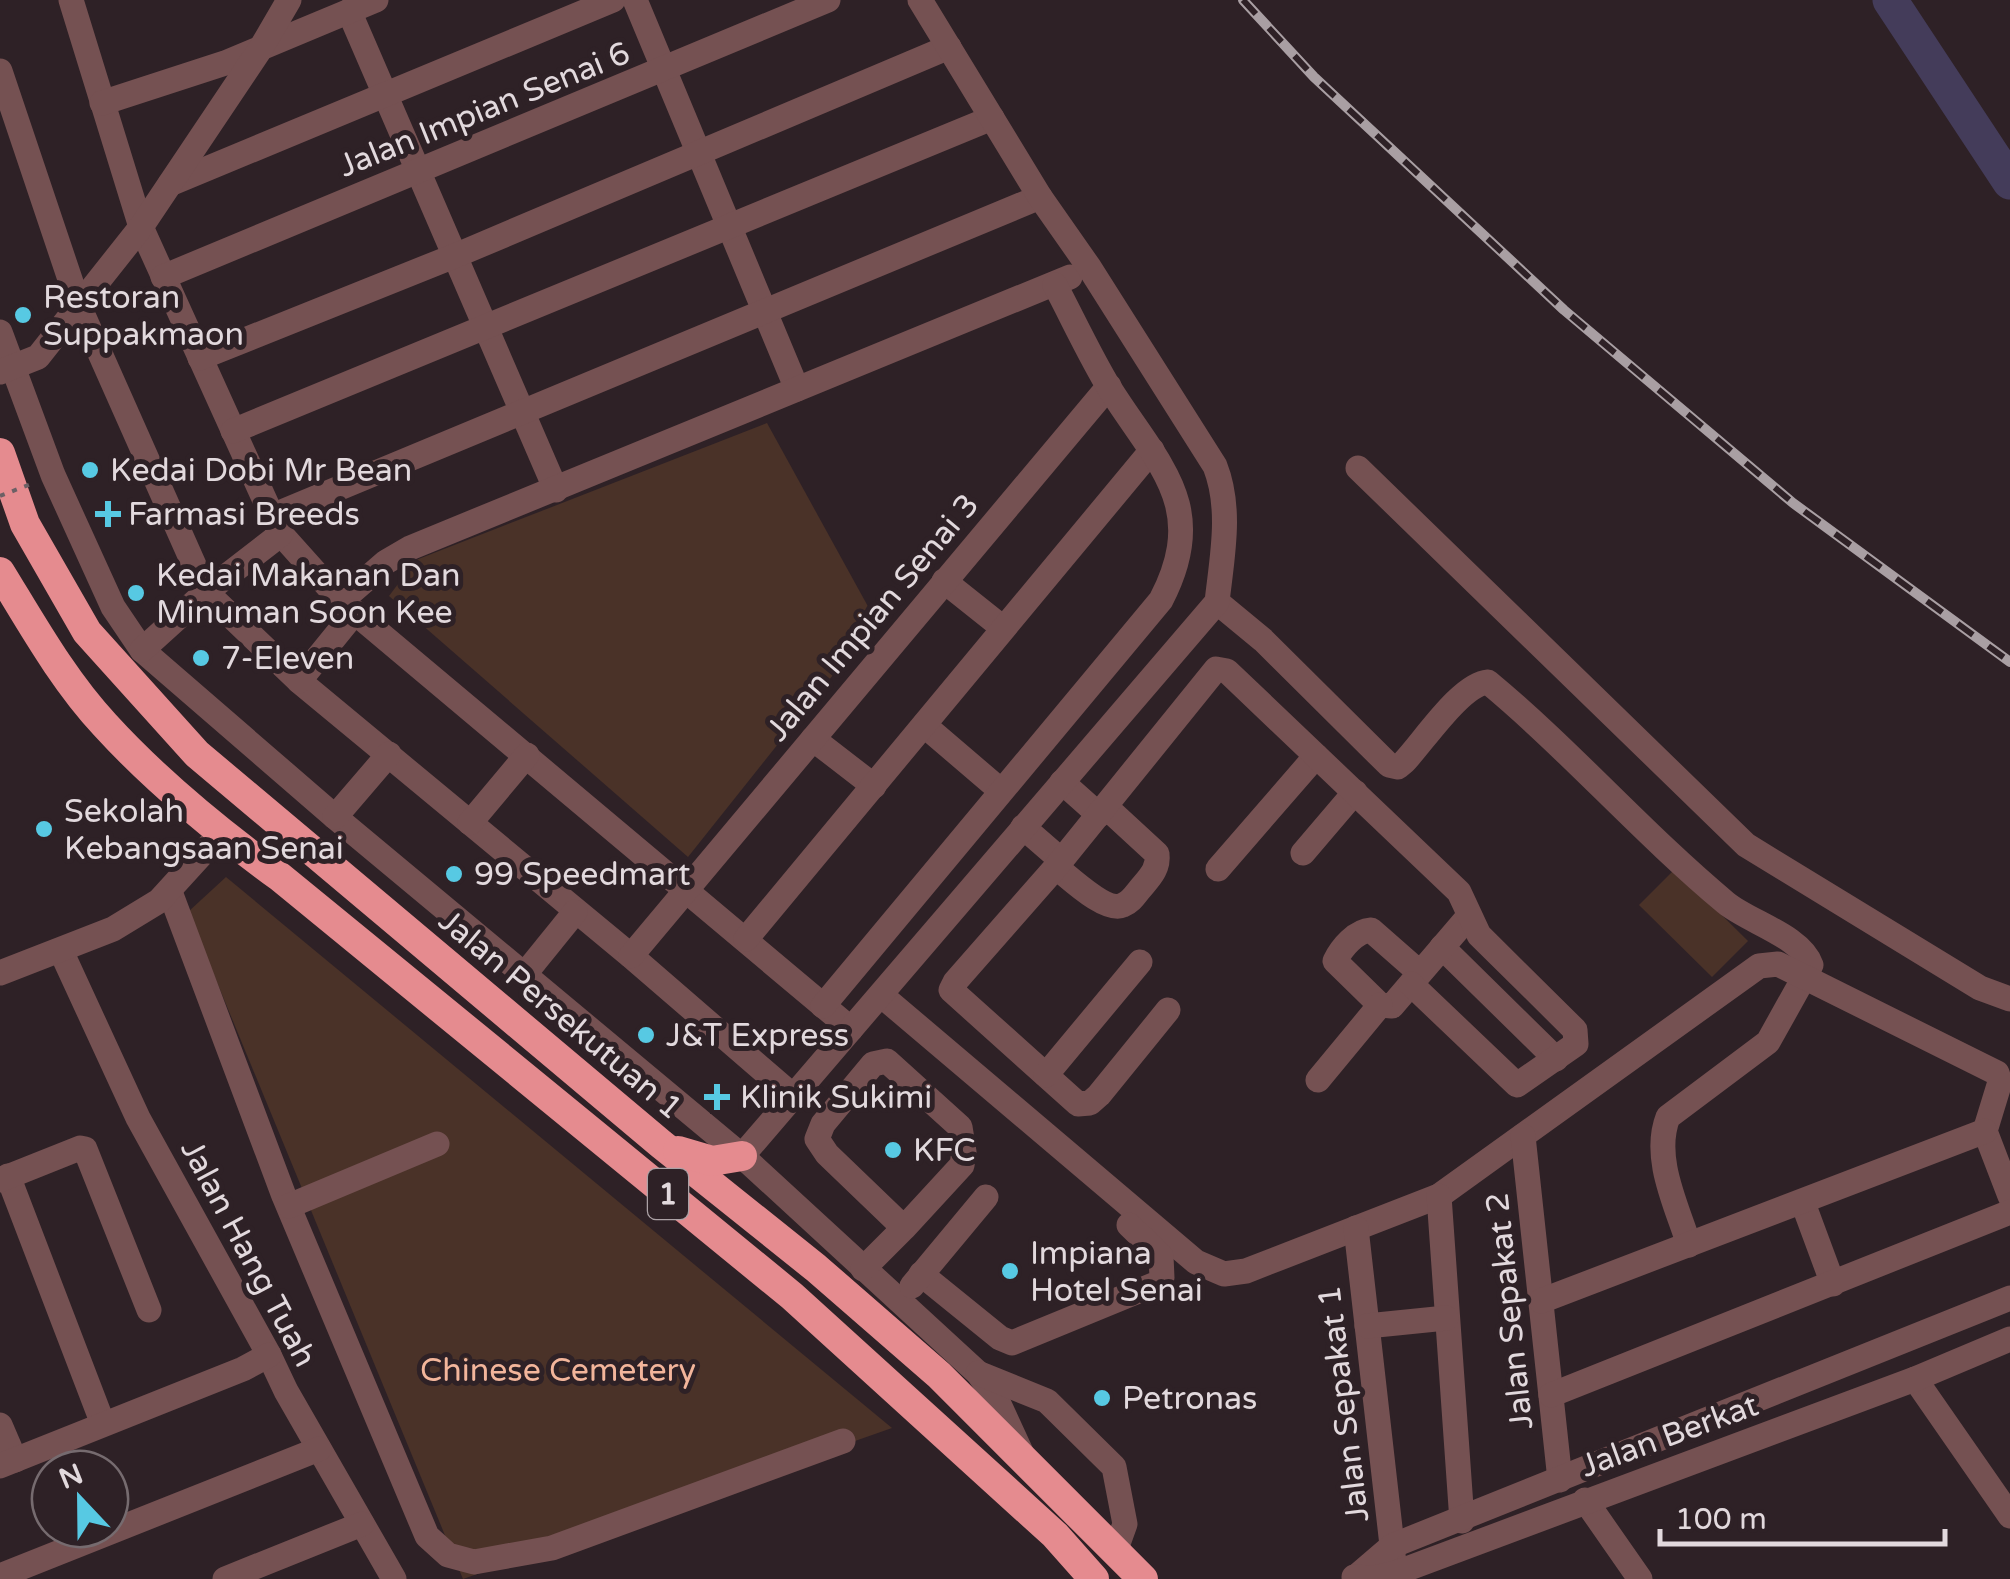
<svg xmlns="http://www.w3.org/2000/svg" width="2010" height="1579" font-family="'Varela Round',sans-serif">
<rect width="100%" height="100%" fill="#2e2126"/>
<g fill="#4a3228">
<path d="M767 423 876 621 688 857 389 596 416 560Z"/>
<path d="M1675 869 1748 941 1712 977 1639 905Z"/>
<path d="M226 877 892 1428 463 1579 188 912Z"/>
</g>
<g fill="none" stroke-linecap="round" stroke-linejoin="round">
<path stroke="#443c5a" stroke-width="35" d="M1890 0 2010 182"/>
<g stroke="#755152" stroke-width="25">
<path d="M71 0 141 227 272 516 281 534 341 601 851 1029"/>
<path d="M635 0 797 389"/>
<path d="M349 11 556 490"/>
<path d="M0 71 79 306 206 592 299 681 631 956 793 1096"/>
<path d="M102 103 225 63 376 0"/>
<path d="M170 184 613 0"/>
<path d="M163 277 828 0"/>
<path d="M0 332 53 475 113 607 142 650 335 817 742 1156 978 1373 998 1402 1021 1452"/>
<path d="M200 358 457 255 949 47"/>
<path d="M0 372 38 357 141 227 261 48 289 0"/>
<path d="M233 431 992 118"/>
<path d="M1358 468 1746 845 1980 988 2010 999"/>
<path d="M272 516 1040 197"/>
<path d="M944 581 1003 628"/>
<path d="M341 601 386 562 410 548 1070 277"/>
<path d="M1217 602 1263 640 1389 765 1398 767 1404 762C1424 741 1461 684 1488 682 1571 751 1642 833 1726 903 1749 922 1801 936 1811 965L1768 1042 1668 1117C1652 1158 1677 1206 1689 1245"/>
<path d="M142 650 206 592 281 534"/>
<path d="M299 681 355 612"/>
<path d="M924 725 1000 790"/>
<path d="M813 739 874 786"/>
<path d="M1062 782 1099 815"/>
<path d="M335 817 389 754"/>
<path d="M470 823 527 755"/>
<path d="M1023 827 1061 860"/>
<path d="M1303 853 1355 792"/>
<path d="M1056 867C1070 878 1106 913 1123 905 1131 902 1135 895 1140 889 1149 878 1159 869 1157 854L1106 807"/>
<path d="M1218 869 1316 756"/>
<path d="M170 892 284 1196 427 1536 448 1555 474 1562 552 1548 843 1441"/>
<path d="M746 939 1152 450"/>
<path d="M1442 947 1556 1059"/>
<path d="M61 951 138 1118 269 1355 286 1391 394 1579"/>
<path d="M631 956 1109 386"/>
<path d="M0 973 113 929 159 901 221 833"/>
<path d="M1420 973 1371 930C1356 931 1342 947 1335 961L1380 1005 1392 1006 1469 916"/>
<path d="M524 975 575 912"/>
<path d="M881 995 1196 1262 1224 1274 1246 1271 1439 1196 1759 966 1778 964 1997 1073 2000 1082 1985 1131 2010 1196"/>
<path d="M823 1006 1161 600C1210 506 1158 465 1110 389 1090 356 1073 319 1055 285"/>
<path d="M1168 1010 1099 1095 1090 1103 1078 1104 951 990 955 982 1056 867 1216 669 1227 671 1459 892 1479 935 1575 1030 1576 1044 1517 1085 1411 984"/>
<path d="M1046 1075 1140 962"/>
<path d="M1318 1080 1380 1005"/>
<path d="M1523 1136 1560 1480"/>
<path d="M742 1156 1217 602C1222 557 1232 509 1215 466L1089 267 1040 197 920 0"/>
<path d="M8 1176 103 1424"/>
<path d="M0 1180 80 1148 85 1149 149 1310"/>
<path d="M1439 1196 1462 1521"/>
<path d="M1803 1203 1833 1284"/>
<path d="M289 1206 437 1144"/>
<path d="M1356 1228 1394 1563"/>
<path d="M863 1269 904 1228 827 1154 817 1139 823 1124 873 1064 887 1061 960 1127 964 1152 962 1165 904 1228"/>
<path d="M921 1274 1000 1338 1012 1343 1158 1283 1162 1278 1161 1256 1129 1225"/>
<path d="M912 1286 986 1197"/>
<path d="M1541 1301 1985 1131"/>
<path d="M1367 1326 1446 1318"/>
<path d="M978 1373 1047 1401 1114 1467 1125 1524 1116 1549"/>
<path d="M1915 1379 2010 1516"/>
<path d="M1551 1395 2010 1212"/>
<path d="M0 1425 15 1460"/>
<path d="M0 1466 243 1369 269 1355"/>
<path d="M1585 1500 1640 1579"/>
<path d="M0 1576 319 1449"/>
<path d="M1357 1576 1392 1546 2010 1298"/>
<path d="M1354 1577 1374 1578 1396 1573 1915 1379 2010 1339"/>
<path d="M225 1579 362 1524"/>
</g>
<g stroke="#e58b8f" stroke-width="30">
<path d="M0 453 25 524 87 632 197 754 661 1144 816 1268 939 1375 1143 1579"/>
<path d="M0 572C32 624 63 680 105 725 157 782 217 831 280 877L792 1296 1055 1535 1094 1579"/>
<path d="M678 1151 712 1161 742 1156"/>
</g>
<g stroke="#a99fa3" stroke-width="10">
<path id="rail" d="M1243 0 1314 77 1564 310 1793 503 2010 662"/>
</g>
<use href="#rail" stroke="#2e2126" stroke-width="6" stroke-dasharray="19" stroke-linecap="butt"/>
<path stroke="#6c6065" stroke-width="4" stroke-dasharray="5 8" stroke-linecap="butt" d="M0 496 36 482"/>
</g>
<g fill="#57c9e3" stroke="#2e2126" stroke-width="4">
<circle cx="23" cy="315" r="10"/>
<circle cx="90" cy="470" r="10"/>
<path d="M103 499h10v10h10v10h-10v10h-10v-10h-10v-10h10z"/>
<circle cx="136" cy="593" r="10"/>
<circle cx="201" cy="658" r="10"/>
<circle cx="44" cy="829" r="10"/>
<circle cx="454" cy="874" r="10"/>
<circle cx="646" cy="1035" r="10"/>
<path d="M712 1082h10v10h10v10h-10v10h-10v-10h-10v-10h10z"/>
<circle cx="893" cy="1150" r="10"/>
<circle cx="1010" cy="1271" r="10"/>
<circle cx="1102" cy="1398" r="10"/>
</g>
<g text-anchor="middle" stroke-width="10" stroke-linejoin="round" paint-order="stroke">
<rect fill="#2e2126" stroke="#aca2a6" stroke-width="2.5" x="648" y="1169" width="40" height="50" rx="8"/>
<g font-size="30" font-weight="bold" fill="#e2d9dd">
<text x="668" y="1204">1</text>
</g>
<g font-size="32" fill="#e2d9dd" stroke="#2e2126">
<text transform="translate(484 109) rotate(-22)" y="11">Jalan Impian Senai 6</text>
<text transform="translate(872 617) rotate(-50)" y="11">Jalan Impian Senai 3</text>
<text transform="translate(561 1014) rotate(40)" y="11">Jalan Persekutuan 1</text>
<text transform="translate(249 1253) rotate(62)" y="11">Jalan Hang Tuah</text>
<text transform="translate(1509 1311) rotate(-96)" y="11">Jalan Sepakat 2</text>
<text transform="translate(1343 1404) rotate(-97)" y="11">Jalan Sepakat 1</text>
<text transform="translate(1669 1435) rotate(-20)" y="11">Jalan Berkat</text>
</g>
<g font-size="32" fill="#e2d9dd" stroke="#2e2126" text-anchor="start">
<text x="43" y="308">Restoran<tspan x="43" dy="37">Suppakmaon</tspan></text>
<text x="110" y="481">Kedai Dobi Mr Bean</text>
<text x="128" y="525">Farmasi Breeds</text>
<text x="156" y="586">Kedai Makanan Dan<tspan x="156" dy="37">Minuman Soon Kee</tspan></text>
<text x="221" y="669">7-Eleven</text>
<text x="64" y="822">Sekolah<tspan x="64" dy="37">Kebangsaan Senai</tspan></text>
<text x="474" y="885">99 Speedmart</text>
<text x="666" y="1046">J&amp;T Express</text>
<text x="740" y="1108">Klinik Sukimi</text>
<text x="913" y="1161">KFC</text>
<text x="1030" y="1264">Impiana<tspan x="1030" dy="37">Hotel Senai</tspan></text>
<text x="1122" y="1409">Petronas</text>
</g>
<g font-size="32" fill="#f2b59b" stroke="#2e2126">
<text x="558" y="1381">Chinese Cemetery</text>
</g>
</g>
<g transform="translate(80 1499) rotate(338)"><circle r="48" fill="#2e2126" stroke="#766b6f" stroke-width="2.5"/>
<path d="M0-8L18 38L0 25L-18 38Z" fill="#57c9e3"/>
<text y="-15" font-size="28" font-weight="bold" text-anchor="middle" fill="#e2d9dd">N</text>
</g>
<path d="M1660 1529v15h285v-15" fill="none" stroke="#e2d9dd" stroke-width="5"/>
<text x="1675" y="1529" font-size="30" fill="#e2d9dd" stroke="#2e2126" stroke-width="8" paint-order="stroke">100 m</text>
</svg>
